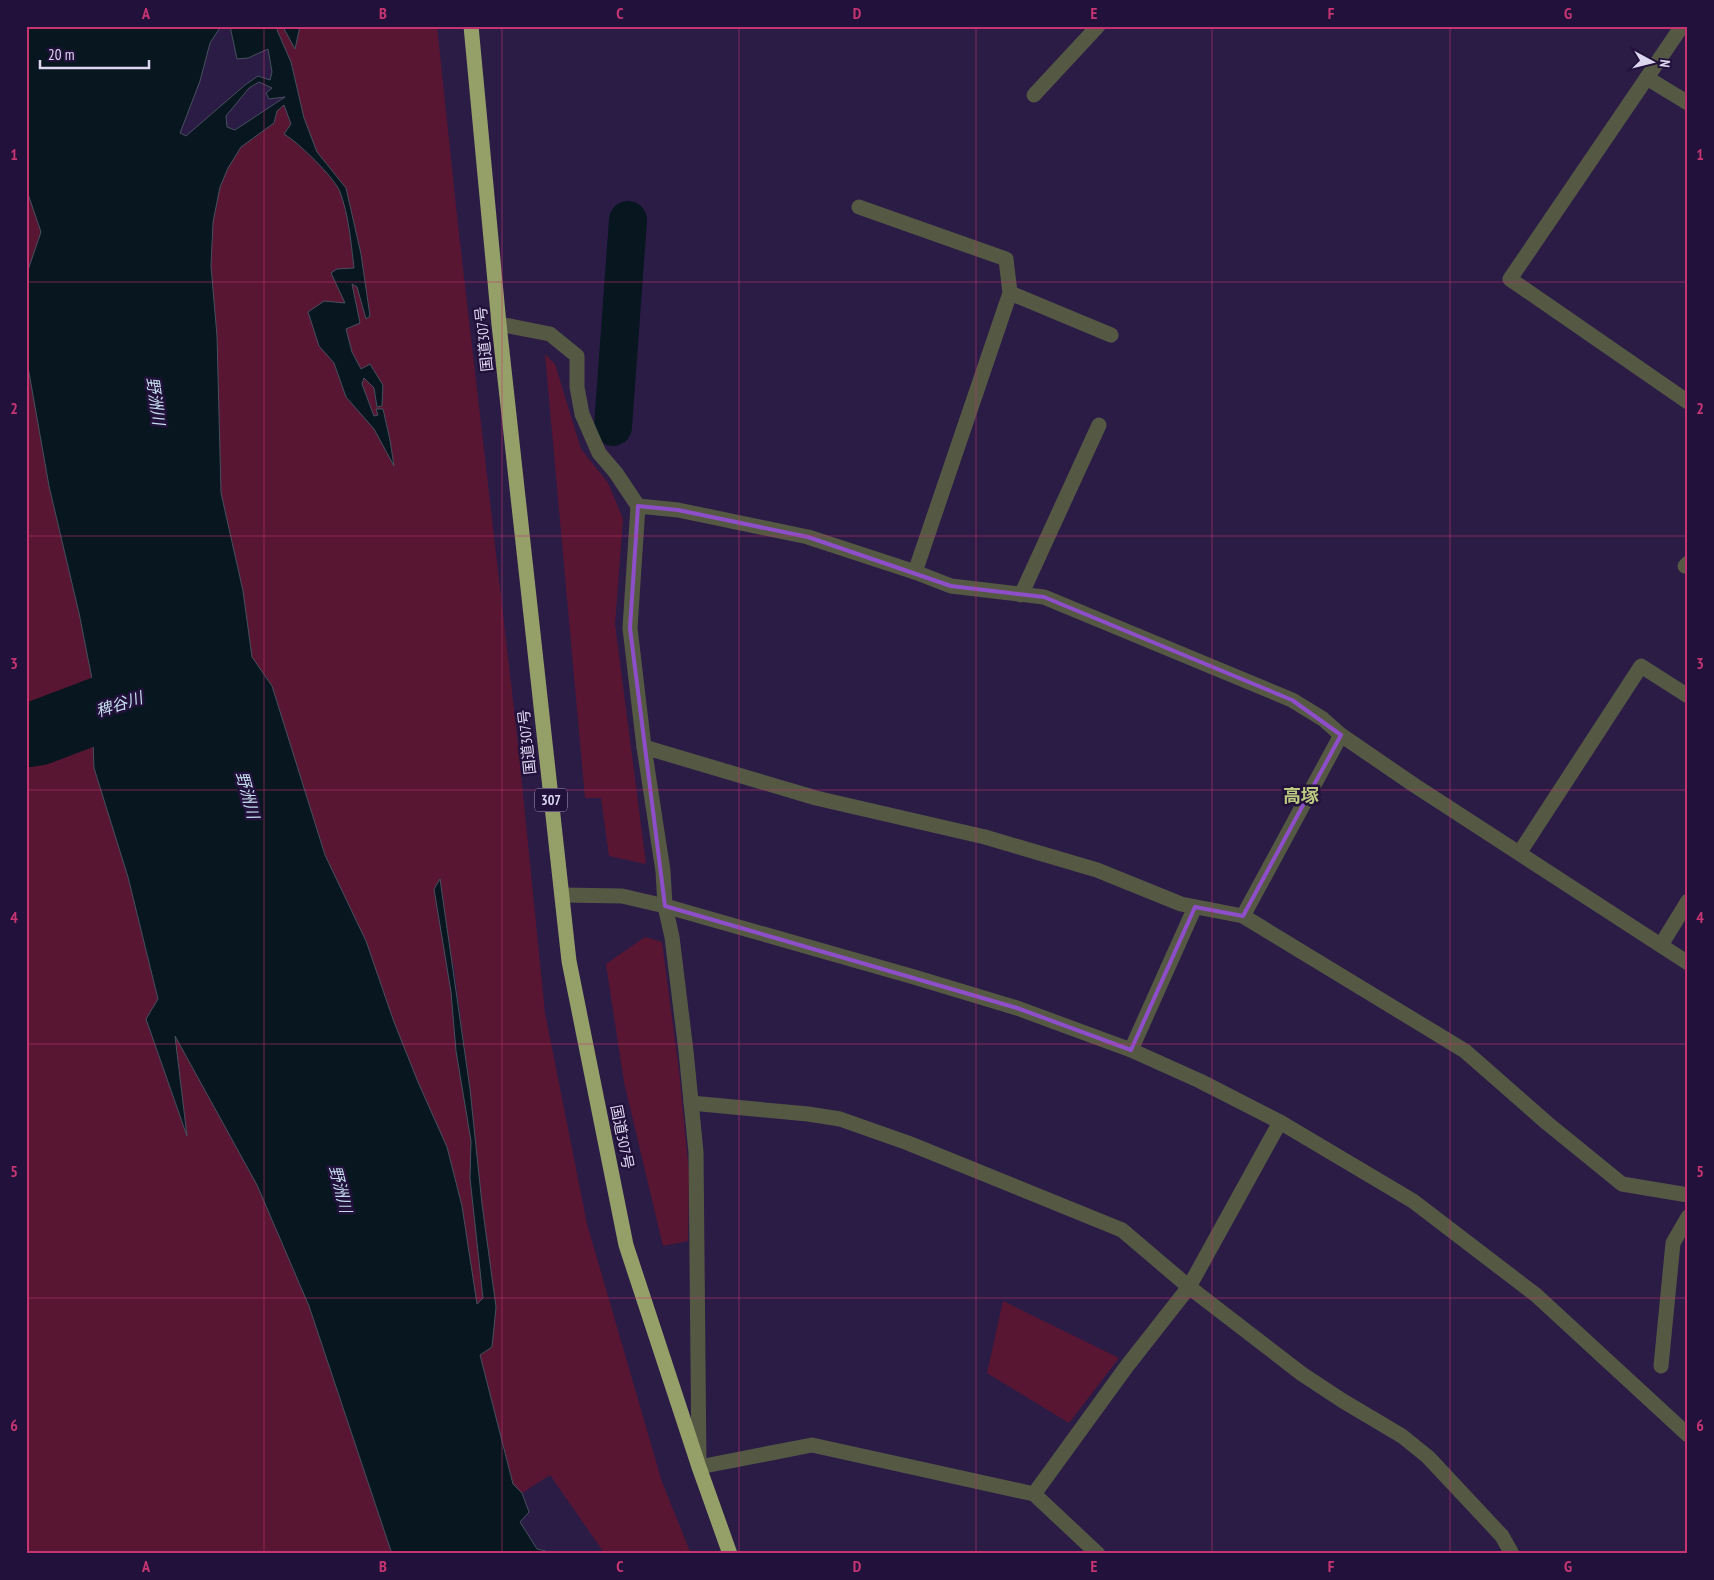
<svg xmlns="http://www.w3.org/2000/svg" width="1714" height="1580" font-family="'PT Sans Narrow','Noto Sans JP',sans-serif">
<rect width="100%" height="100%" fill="#2b1c46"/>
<g fill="#591633">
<path d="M278 26H283L295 48 300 26H437L458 225 518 744 545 1013 587 1224 662 1482 691 1554H605L550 1475 522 1493 513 1484 480 1355 492 1347 496 1307 482 1204 470 1089 453 960 451 992 456 1051 471 1141 470 1178 483 1298 477 1305 462 1206 447 1147 418 1082 394 1022 366 941 325 855 272 686 252 657 243 591 221 493 217 336 211 266 213 222 220 187 228 168 241 147 274 123 277 111 284 104 291 124 284 134C298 142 336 178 341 192 349 217 351 243 354 269H338L346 303 319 346 334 363 346 397 374 429 393 464 390 440 383 409 378 415 374 416 362 384 364 378 374 388 376 407 383 384 361 369 352 352 346 329 359 322 352 284 357 287 366 318 361 254 346 188 317 152 304 118 291 62 277 29Z"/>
<path d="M26 188 41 232 26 276Z"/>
<path d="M26 348 28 367 49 486 79 613 95 694 93 740 94 768 128 877 158 999 146 1020 186 1133 174 1034 257 1185 309 1306 392 1554H26Z"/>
<path d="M545 354 555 364 581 449 608 483 623 519 615 624 646 864 609 856 601 798H585Z"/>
<path d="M645 937 662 942 679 1071 689 1172 688 1241 663 1246 624 1082 606 964Z"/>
<path d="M1003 1301 1119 1358 1069 1423 987 1373Z"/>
</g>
<g fill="#07161f" stroke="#47505e" fill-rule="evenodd">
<path d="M26 26H221L210 43 200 81 180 133 186 136 245 85 258 76 270 80 272 72 268 49 248 58 237 59 230 26H278L277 30 291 62 304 118 317 152 346 188 361 254 370 316 366 319 357 287 352 284 360 323 346 329 352 352 361 369 370 364 383 385 382 406 377 407 374 388 364 378 362 384 374 416 378 415 376 409H383L390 440 394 466 374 429 346 397 334 363 319 346 308 312 324 301 345 303 331 273 337 269 354 268C351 243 349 216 340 192 335 178 298 142 284 134L291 124 284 105 277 111 274 123 241 147 228 168 220 187 213 222 211 266 217 336 221 493 243 591 252 657 272 686 325 855 366 941 394 1022 418 1082 447 1147 462 1206 477 1304 483 1298 470 1178 471 1141 456 1051 451 992 434 889 440 879 470 1089 482 1204 496 1307 492 1347 480 1355 513 1484 522 1493 529 1512 520 1522 537 1549 546 1551 547 1554H392L309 1306 257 1185 175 1036 187 1136 146 1019 158 999 128 877 94 768 93 740 95 694 79 613 49 486 28 367 26 348V276L41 232 26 188ZM259 82 272 88 266 93 269 99 285 97 235 130 227 127 226 116 249 88Z"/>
<path d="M300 26 295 49 283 27Z"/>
</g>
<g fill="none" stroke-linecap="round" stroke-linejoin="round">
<path stroke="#07161f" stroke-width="38" d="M613 427 628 220"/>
<path stroke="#07161f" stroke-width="65" d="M26 735 38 733 104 708 179 684"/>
<g stroke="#555944" stroke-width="15">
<path d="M1682 26 1510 279 1688 402"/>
<path d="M1647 78 1688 103"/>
<path d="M1034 95 1098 26"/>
<path d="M859 207 1006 259 1010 293"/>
<path d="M499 324 550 334 577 356V387L582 414 599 453 616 473 638 506"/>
<path d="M1111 335 1010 293 915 572 951 586 1044 597 1292 700 1323 719 1341 735 1414 785 1688 963"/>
<path d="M1685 566 1688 563"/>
<path d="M915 572 808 537 678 510 638 506 630 628 644 747 663 871 665 906 672 937 686 1051 696 1152 699 1467 812 1445 1034 1494 1098 1554"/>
<path d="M1021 595 1099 425"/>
<path d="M644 747 816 798 985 837 1097 870 1181 904 1243 916 1465 1051 1547 1123 1622 1184 1688 1195"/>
<path d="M1520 852 1641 666 1688 696"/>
<path d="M562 895 622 896 665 906 914 977 1017 1008 1131 1050 1200 1081 1280 1122 1413 1201 1536 1295 1688 1435"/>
<path d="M1243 916 1341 735"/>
<path d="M1661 945 1688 901"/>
<path d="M1131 1050 1195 907"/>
<path d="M691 1103 808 1114 840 1119 908 1143 1122 1230 1189 1287 1302 1374 1343 1401 1402 1436 1428 1457 1502 1536 1512 1554"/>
<path d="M1661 1366 1673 1243 1688 1217"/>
<path d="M1034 1494 1127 1366 1189 1287 1280 1122"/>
</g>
<path stroke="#95a069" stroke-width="15" d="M471 26 499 324 569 961 626 1245 699 1467 730 1554"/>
</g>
<path fill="none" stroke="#8f4ec9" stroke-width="4" stroke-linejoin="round" d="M638 506 678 510 808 537 951 586 1044 597 1292 700 1341 735 1243 916 1195 907 1131 1050 1017 1008 665 906 630 628Z"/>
<path fill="none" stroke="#c63472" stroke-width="1" stroke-opacity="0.55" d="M264 26V1554M502 26V1554M739 26V1554M976 26V1554M1212 26V1554M1450 26V1554M26 282H1688M26 536H1688M26 790H1688M26 1044H1688M26 1298H1688"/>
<g text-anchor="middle" stroke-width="5" stroke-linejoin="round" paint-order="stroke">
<rect fill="#22123b" stroke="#a59bba" stroke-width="1" x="535" y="788.5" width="32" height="23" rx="4"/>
<g font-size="14" font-weight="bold" fill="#ddd6f1">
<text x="551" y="805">307</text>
</g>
<g font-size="15" fill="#ddd6f1" stroke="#22123b">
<text transform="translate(484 339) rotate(-96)" y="5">国道307号</text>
<text transform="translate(527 742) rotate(-96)" y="5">国道307号</text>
<text transform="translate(622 1137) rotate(79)" y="5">国道307号</text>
</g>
<g font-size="16" font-style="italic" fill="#c5ddee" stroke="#22123b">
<text transform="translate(156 401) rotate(82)" y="6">野洲川</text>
<text transform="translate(119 704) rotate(-18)" y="6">稗谷川</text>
<text transform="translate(248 795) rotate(75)" y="6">野洲川</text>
<text transform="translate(341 1189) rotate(76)" y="6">野洲川</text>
</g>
<g font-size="18" font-weight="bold" fill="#bbca7e" stroke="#22123b">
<text x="1301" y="802">高塚</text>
</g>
</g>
<rect width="1714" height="1580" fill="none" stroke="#22123b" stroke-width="55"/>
<g transform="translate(1652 62) rotate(97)" stroke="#22123b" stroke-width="4" paint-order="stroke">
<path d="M0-4L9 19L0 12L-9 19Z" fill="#ddd6f1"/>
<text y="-8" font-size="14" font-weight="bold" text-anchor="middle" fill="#ddd6f1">N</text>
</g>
<path d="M40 60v8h109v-8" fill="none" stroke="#ddd6f1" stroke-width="2.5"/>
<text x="48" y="60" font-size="15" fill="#ddd6f1" stroke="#22123b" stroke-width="4" paint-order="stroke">20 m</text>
<rect x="28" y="28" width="1658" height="1524" fill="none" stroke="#c63472" stroke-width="2"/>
<g font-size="16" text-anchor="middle" font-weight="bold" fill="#c63472">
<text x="146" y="19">A</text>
<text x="383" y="19">B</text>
<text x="620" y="19">C</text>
<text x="857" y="19">D</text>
<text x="1094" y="19">E</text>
<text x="1331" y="19">F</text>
<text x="1568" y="19">G</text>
<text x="14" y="160">1</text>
<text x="1700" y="160">1</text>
<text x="14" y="414">2</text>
<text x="1700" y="414">2</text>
<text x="14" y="669">3</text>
<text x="1700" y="669">3</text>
<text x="14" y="923">4</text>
<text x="1700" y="923">4</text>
<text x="14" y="1177">5</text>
<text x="1700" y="1177">5</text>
<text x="14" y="1431">6</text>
<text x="1700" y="1431">6</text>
<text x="146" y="1572">A</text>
<text x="383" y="1572">B</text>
<text x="620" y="1572">C</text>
<text x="857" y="1572">D</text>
<text x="1094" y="1572">E</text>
<text x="1331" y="1572">F</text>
<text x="1568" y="1572">G</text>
</g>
</svg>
